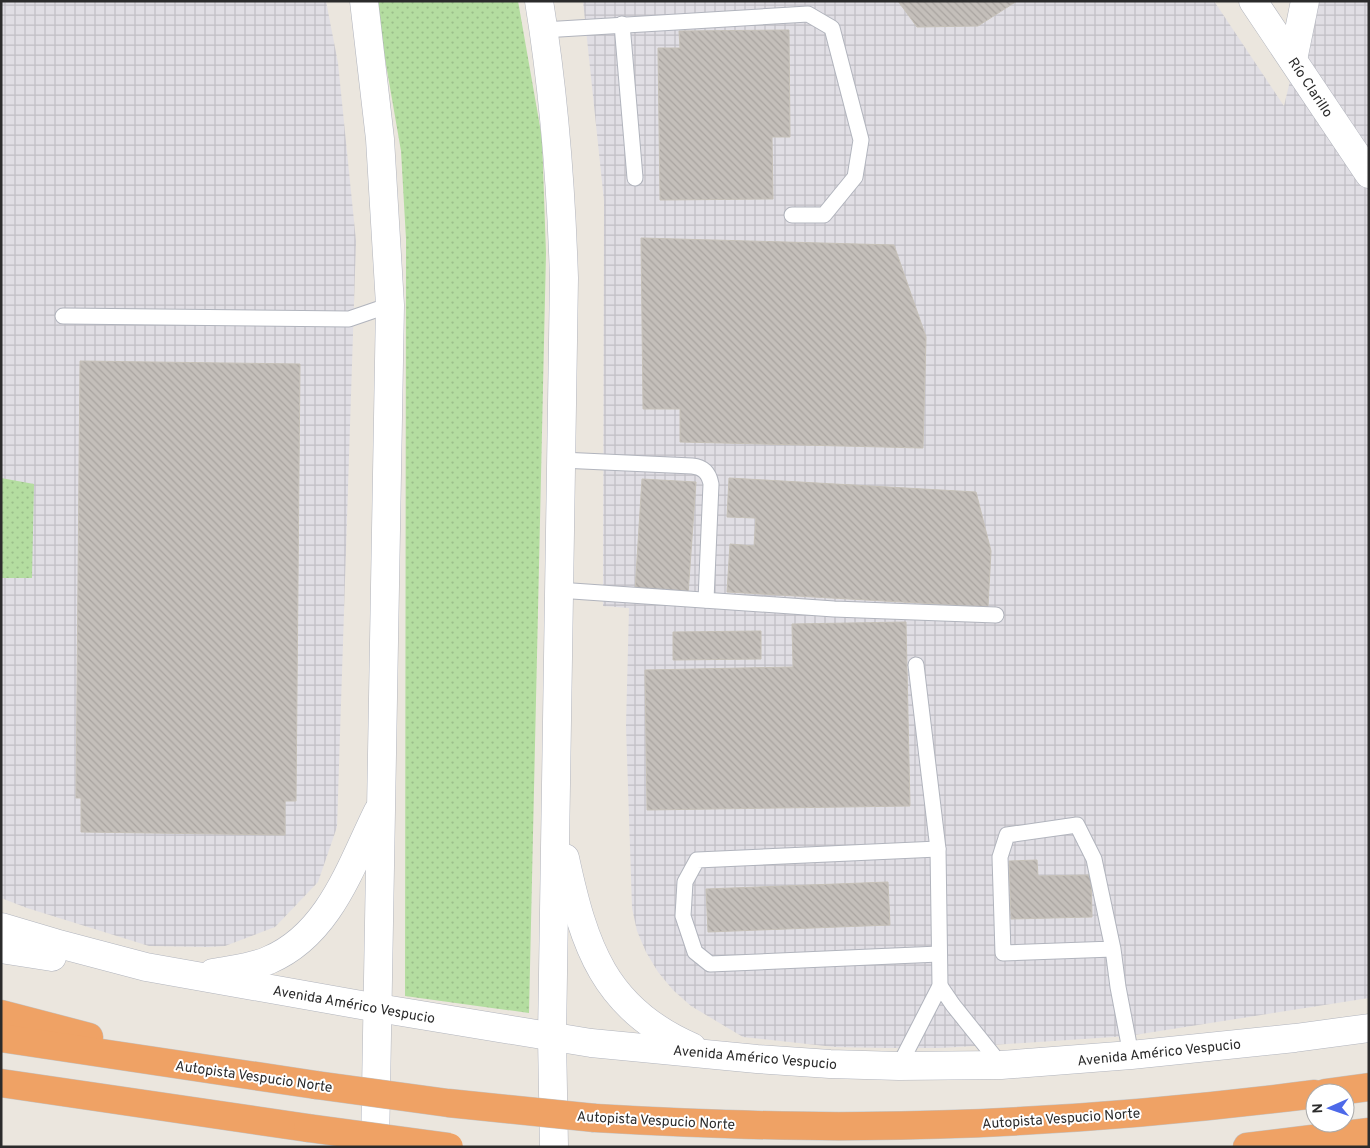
<svg xmlns="http://www.w3.org/2000/svg" width="1370" height="1148" font-family="Overpass,sans-serif">
<defs>
<pattern id="industrial-grid" width="8" height="8" patternUnits="userSpaceOnUse" patternTransform="scale(1.25)"><rect width="8" height="8" fill="#e0dee4"/><path d="M0 4h8M4 0v8" fill="none" stroke="#c0bfc4"/></pattern>
<pattern id="grass-dots" width="8" height="8" patternUnits="userSpaceOnUse" patternTransform="scale(1.25)"><rect width="8" height="8" fill="#b4dda0"/><path d="M2 2h.1M6 6h.1" fill="none" stroke="#9bbe8a" stroke-width="1.8" stroke-linecap="round"/></pattern>
<pattern id="building-back-hatch" width="6" height="6" patternUnits="userSpaceOnUse" patternTransform="scale(1.25)"><rect width="6" height="6" fill="#c4bfba"/><path d="M-1 5l2 2M0 0l6 6M5-1l2 2" fill="none" stroke="#a9a4a0"/></pattern>
</defs>
<rect width="100%" height="100%" fill="#ebe6de"/>
<g fill="url(#industrial-grid)">
<path d="M1 1H326L338 63 356 241 337 827 318 882 275 927 225 946 208 947 149 946 27 908 1 898Z"/>
<path d="M583 1H1214L1284 106 1309 1H1369V998L1128 1036 992 1045 940 1048H887L835 1047 743 1037 691 1006 673 990 658 972 646 952 637 931 632 908 626 726 629 608 603 606 604 201Z"/>
</g>
<g fill="url(#grass-dots)">
<path d="M375 1H518L542 138 546 253 529 1013 405 996 406 239 401 151Z"/>
<path d="M1 478 34 484 32 578H1Z"/>
</g>
<g fill="url(#building-back-hatch)" stroke="#c6c1b8">
<path d="M898 1H1017L978 26 917 27Z"/>
<path d="M789 30 790 137H772L773 199 660 200 658 48H680L679 31Z"/>
<path d="M641 238 894 245 926 337 923 448 680 442V409H643Z"/>
<path d="M80 361 300 364 296 801H285V835L81 832V798H76Z"/>
<path d="M729 478 976 492 991 551 988 607 727 592 730 544 754 546 756 518 727 517Z"/>
<path d="M642 479 696 482 688 595 635 591Z"/>
<path d="M906 622 910 806 647 810 645 670 793 667 792 624Z"/>
<path d="M761 631V659L673 660V632Z"/>
<path d="M1037 860 1038 876 1091 875 1092 917 1011 919 1009 861Z"/>
<path d="M888 882 890 925 708 932 706 889Z"/>
</g>
<g fill="none" stroke-linecap="round" stroke-linejoin="round">
<g stroke="#b1b4bd" stroke-width="17">
<g id="lane">
<path d="M622 24 635 178"/>
<path d="M543 30 808 14 832 28 861 140 855 177 824 215H792"/>
<path d="M63 316 349 319 390 305"/>
<path d="M561 460 692 466C703 467 709 473 711 484L706 600"/>
<path d="M558 590 834 609 996 615"/>
<path d="M938 849 697 860 685 882 683 916 695 952 710 964 939 954"/>
<path d="M1113 949 1003 953 1000 857 1007 835 1077 825 1094 859 1113 949 1118 987 1131 1055"/>
<path d="M940 986 953 1005 1001 1065"/>
<path d="M899 1066 940 986 938 849 916 665"/>
</g>
</g>
<g stroke="#b1b4bd" stroke-width="29">
<g id="street">
<path d="M1253 1 1369 174"/>
<path d="M1293 60 1305 1"/>
</g>
</g>
<g stroke="#b1b4bd" stroke-width="29">
<g id="secondary">
<path d="M364 1 380 139 390 305 375 1147"/>
<path d="M539 1C554 93 561 185 564 278L552 1037 554 1147"/>
<path d="M565 858C584 946 604 1009 692 1047"/>
<path d="M1 927 55 943 146 967 378 1008 591 1043 757 1059 830 1064 899 1066 1001 1065 1131 1055 1295 1038 1369 1028"/>
<path d="M1 949 52 957"/>
<path d="M213 973C232 969 252 968 269 960 330 934 351 865 378 811"/>
</g>
</g>
<g stroke="#c4c4c4" stroke-width="29">
<g id="highway">
<path d="M1 1014 89 1037"/>
<path d="M1 1038 316 1085"/>
<path d="M1 1083 308 1128"/>
<path d="M1325 1093 1369 1087"/>
<path d="M595 1118C684 1123 773 1127 863 1126 1014 1125 1165 1113 1315 1094"/>
<path d="M1247 1147 1369 1132"/>
</g>
</g>
<use href="#lane" stroke="#fff" stroke-width="15"/>
<use href="#street" stroke="#fff" stroke-width="28"/>
<use href="#secondary" stroke="#fff" stroke-width="28"/>
<use href="#highway" stroke="#efa265" stroke-width="28"/>
<g stroke="#c4c4c4" stroke-width="29" stroke-linecap="butt">
<g id="highway-bridge">
<path d="M316 1085 448 1103 595 1118"/>
<path d="M308 1128 449 1147"/>
</g>
</g>
<use href="#highway-bridge" stroke="#efa265" stroke-width="28"/>
</g>
<g text-anchor="middle" stroke-width="4" stroke-linejoin="round" paint-order="stroke">
<g font-size="14" fill="#2b2b2b" stroke="#fff">
<text transform="translate(1311 87) rotate(56)" y="5">Río Clarillo</text>
<text transform="translate(354 1004) rotate(10)" y="5">Avenida Américo Vespucio</text>
<text transform="translate(1159 1052) rotate(-6)" y="5">Avenida Américo Vespucio</text>
<text transform="translate(755 1057) rotate(5)" y="5">Avenida Américo Vespucio</text>
<text transform="translate(254 1076) rotate(8)" y="5">Autopista Vespucio Norte</text>
<text transform="translate(1061 1118) rotate(-4)" y="5">Autopista Vespucio Norte</text>
<text transform="translate(656 1120) rotate(3)" y="5">Autopista Vespucio Norte</text>
</g>
</g>
<rect width="1370" height="1148" fill="none" stroke="#2b2b2b" stroke-width="5"/>
<g transform="translate(1330 1108) rotate(268)"><circle r="24" fill="#ffffff" stroke="#aaaaaa"/>
<path d="M0-4L9 19L0 12L-9 19Z" fill="#4d69e9"/>
<text y="-8" font-size="14" font-weight="bold" text-anchor="middle" fill="#2b2b2b">N</text>
</g>
</svg>
